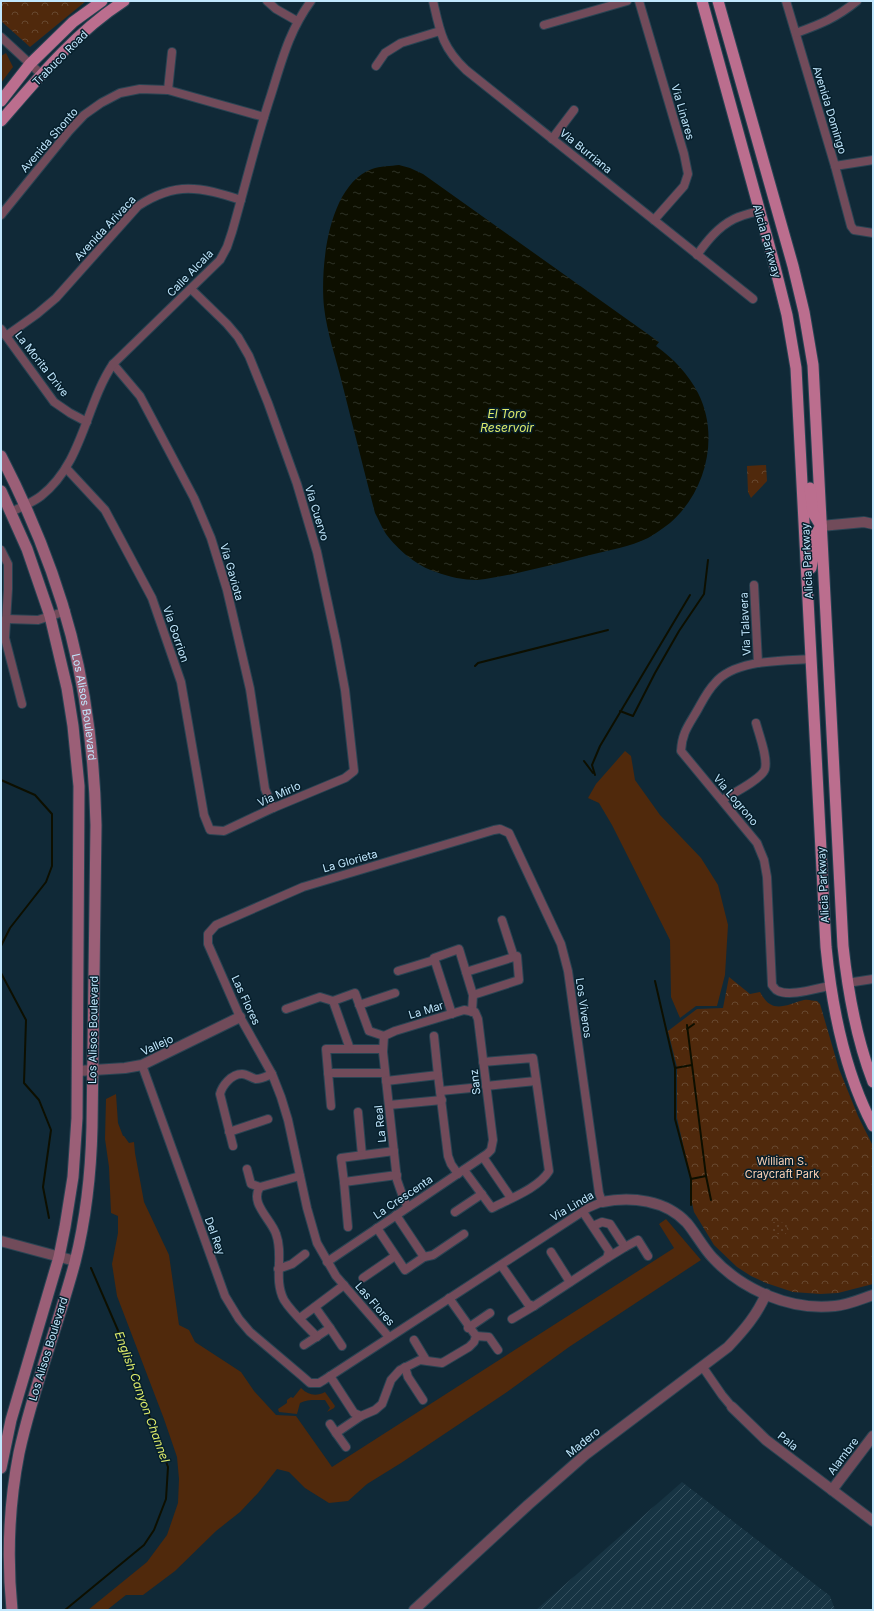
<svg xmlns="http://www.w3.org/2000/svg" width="874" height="1611" font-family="Inter,sans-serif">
<defs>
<pattern id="industrial-furrows" width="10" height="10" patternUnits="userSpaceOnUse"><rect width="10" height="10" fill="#173443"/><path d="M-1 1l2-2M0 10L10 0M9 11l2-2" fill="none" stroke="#37515f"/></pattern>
<pattern id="park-crowns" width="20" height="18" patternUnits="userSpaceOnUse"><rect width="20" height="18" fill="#50290c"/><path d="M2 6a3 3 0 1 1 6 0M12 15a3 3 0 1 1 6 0" fill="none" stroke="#674830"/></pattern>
<pattern id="garden-dots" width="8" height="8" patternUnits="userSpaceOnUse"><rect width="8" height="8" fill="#50290c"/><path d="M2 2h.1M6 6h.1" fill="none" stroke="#674830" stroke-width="1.8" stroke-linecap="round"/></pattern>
<pattern id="water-ripples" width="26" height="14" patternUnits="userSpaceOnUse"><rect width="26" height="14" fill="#0d0f00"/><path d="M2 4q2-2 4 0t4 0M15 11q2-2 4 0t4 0" fill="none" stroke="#2e3226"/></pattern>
</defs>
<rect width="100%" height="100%" fill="#102937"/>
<path fill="url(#industrial-furrows)" d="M682 1482 830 1596 835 1610H536Z"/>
<g fill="#50290c">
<path d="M6 53 13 67 1 83V56Z"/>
<path d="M625 751 631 756 635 780 660 815 701 858 718 885 728 925 725 975 717 1006H696L680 1018 671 997 670 940 612 825 599 803 588 798 596 784Z"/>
<path d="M116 1094 118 1123 123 1136H124L129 1143 134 1142 135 1153 144 1202 169 1255 179 1325 189 1330 195 1342 241 1372 254 1391 276 1415 296 1416 332 1467 674 1248 659 1224 666 1219 701 1260 569 1347 507 1392 401 1463 367 1484 348 1501 329 1503 305 1488 289 1472 277 1469 258 1493 240 1512 216 1531 175 1571 143 1595H126L107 1610H88L147 1562 167 1535 178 1503 179 1479 177 1457 164 1419 117 1296 112 1264 118 1233V1216L111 1213 109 1167 105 1139 106 1099Z"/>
<path d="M301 1388C308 1395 316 1397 325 1392L335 1406 334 1408 327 1412 330 1408 325 1400C316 1400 307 1399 300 1403L297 1414 279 1412 278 1409 287 1403V1400L291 1397 293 1398Z"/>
</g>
<g fill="url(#park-crowns)">
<path d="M1 1H86L30 47 1 21Z"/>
<path d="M766 465 767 481 751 498 748 492 747 466Z"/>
<path d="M729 977 750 994 760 992C772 1015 785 1005 804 1000 808 999 813 1001 817 1001L820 1004 839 1069 858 1116 873 1146V1284L838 1293 820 1294 793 1292 766 1283 751 1276 737 1267 714 1245 694 1212 691 1198V1179L677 1118V1067L668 1031 697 1009 723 1008Z"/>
</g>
<path fill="url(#garden-dots)" d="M773 1222 787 1223 786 1234 781 1235 770 1231Z"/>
<path fill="url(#water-ripples)" d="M399 165 410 168 423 174 659 342 656 346C674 359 688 374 698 393 720 436 706 492 670 523 663 528 655 534 648 538 630 547 609 550 590 555 564 562 539 568 513 574 502 576 489 579 477 580 464 580 449 577 436 572 417 566 398 550 386 534 382 528 379 520 375 513 364 470 353 427 342 383 336 358 327 333 324 307 320 267 328 185 372 169 380 166 391 166 399 165Z"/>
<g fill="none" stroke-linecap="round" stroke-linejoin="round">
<g stroke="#0d0f00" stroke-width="2">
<path d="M475 666 478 663 608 630"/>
<path d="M620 711 633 716 655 673 679 631 704 594 708 560"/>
<path d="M584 761 593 773"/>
<path d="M595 775 592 765 600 746 690 595"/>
<path d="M1 780 35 795 52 814V866L46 882 10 928 1 946"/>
<path d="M1 973 26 1020 24 1083 39 1100 51 1130 43 1187 49 1218"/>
<path d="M655 981 675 1068 692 1065"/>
<path d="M687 1025 706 1176 711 1200"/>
<path d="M687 1029 694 1024"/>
<path d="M675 1068V1119L691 1179 706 1176"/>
<path d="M691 1179V1205"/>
<path d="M65 1610 144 1545 154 1530 166 1499 168 1467 120 1335 91 1268"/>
</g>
<g stroke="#294453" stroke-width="10">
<g id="minor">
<path d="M267 1 276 9 297 21"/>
<path d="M433 1C440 32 442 47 466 70L753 299"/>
<path d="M639 1 684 154 688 174 684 186 654 220"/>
<path d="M786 1 835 166 851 226 854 230 873 233"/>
<path d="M544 25 627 1"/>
<path d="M796 33C821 24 836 18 857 1"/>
<path d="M1 37 41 74"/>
<path d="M376 66 385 53 401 43 440 31"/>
<path d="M168 90 172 52"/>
<path d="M552 139 574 110"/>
<path d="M835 166 873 160"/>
<path d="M1 215 69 131 84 115 101 103 120 93 140 89 168 90 264 117"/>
<path d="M697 255C707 241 718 227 734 219 742 215 751 213 759 211"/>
<path d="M1 329 54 402 70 413 87 422"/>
<path d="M6 336 37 314 56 298 138 206C176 181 200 187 241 200"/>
<path d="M113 364 140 396 194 498 211 538 227 590 250 689 265 789 273 808"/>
<path d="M66 468 105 510 152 598 181 682 204 815 210 830 224 831 273 808 345 778 354 771 345 690 336 641 317 552 297 484 268 403 249 356 238 337 227 324 191 289"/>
<path d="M11 512C21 507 32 503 41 496 83 463 85 406 113 364L220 260 227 247 232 232C245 187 256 140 271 95 282 60 289 31 311 1"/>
<path d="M1 550 8 564V589L5 638 22 704"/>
<path d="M754 585 758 663"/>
<path d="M6 619 38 620 66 611"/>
<path d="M812 659C783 661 735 659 715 683 708 690 703 700 698 709 689 725 682 732 681 751L757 843 764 860 767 877 772 985C774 987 775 990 778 991 791 997 817 988 830 986"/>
<path d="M722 800C732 794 762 779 765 769 768 757 759 735 756 723"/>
<path d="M502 920 514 957"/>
<path d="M398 971 434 960"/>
<path d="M466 972 517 956 519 980 473 995"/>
<path d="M847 983 873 979"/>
<path d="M333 1001 350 1049H383"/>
<path d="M359 1005 395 993"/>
<path d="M286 1009 320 997 333 1001 355 993 369 1031 384 1036"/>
<path d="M452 1014 434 958 459 949 473 995 472 1012"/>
<path d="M384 1036 383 1052 397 1180 404 1200 408 1207"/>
<path d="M142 1065 225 1296 239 1319 250 1332 302 1376 310 1383H319L324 1380 588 1208 602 1202 599 1193 568 971 561 944 509 833 500 829 494 830 303 887 216 925 208 934V944L240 1017 272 1074 281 1097 288 1120 307 1208 317 1243 336 1276 389 1337"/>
<path d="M328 1073H385"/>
<path d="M438 1075 448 1156 451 1164 458 1174"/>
<path d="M386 1081 438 1075 434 1036"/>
<path d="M486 1086 536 1081"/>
<path d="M440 1091 471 1088"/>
<path d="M389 1105 442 1100"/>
<path d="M331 1106 326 1049H350"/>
<path d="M358 1112 362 1155"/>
<path d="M229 1132 268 1119"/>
<path d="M233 1146 220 1094C222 1086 231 1074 242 1074 247 1074 251 1078 256 1079 262 1079 267 1076 272 1074"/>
<path d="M394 1151 341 1158 344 1182 397 1175"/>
<path d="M483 1157 511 1198"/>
<path d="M247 1169 251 1184 260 1187"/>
<path d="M464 1170 492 1208C509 1199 539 1188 549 1171L533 1058 483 1062"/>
<path d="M300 1176 260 1187C249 1203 271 1219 276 1234 284 1255 273 1279 284 1300 292 1313 306 1325 317 1337"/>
<path d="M344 1182 348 1227"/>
<path d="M455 1212 482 1194"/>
<path d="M593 1226 602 1222 610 1224 625 1247 607 1258"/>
<path d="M377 1228 405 1270 424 1257 396 1215"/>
<path d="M625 1247 638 1240 648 1256"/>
<path d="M551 1252 570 1282"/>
<path d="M424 1257 433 1255 464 1234"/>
<path d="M327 1262 487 1154 491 1150 493 1140 478 1019 475 1012 464 1010 395 1031 384 1036"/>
<path d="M501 1265 528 1304 534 1306 607 1258 609 1251 583 1212"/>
<path d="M278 1269 292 1264 305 1254"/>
<path d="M363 1278 395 1256"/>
<path d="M315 1307 330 1328"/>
<path d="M300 1318 344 1285"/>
<path d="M512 1319 534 1306"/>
<path d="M468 1328 490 1313"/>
<path d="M476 1336 489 1337 498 1350"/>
<path d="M414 1340 426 1360"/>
<path d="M304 1345 330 1328 342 1346"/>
<path d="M702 1366 722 1395 732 1407"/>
<path d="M405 1367 408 1377 423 1400"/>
<path d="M330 1376 354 1413 361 1416 375 1410 382 1404 391 1380 400 1370 420 1360 442 1363 469 1347 474 1342 476 1336 449 1298"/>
<path d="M330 1424 336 1433"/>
<path d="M346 1447 336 1433 361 1416"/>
</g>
</g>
<g stroke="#294453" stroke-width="12">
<g id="tertiary">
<path d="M821 526 864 522 873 524"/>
<path d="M78 1071 125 1068 142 1065 240 1017"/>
<path d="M602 1202C631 1196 666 1200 687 1223 696 1234 703 1247 712 1257 742 1290 791 1311 835 1306 848 1305 861 1299 873 1295"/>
<path d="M1 1241 75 1261"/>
<path d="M732 1407 766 1440 873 1521"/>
<path d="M832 1490 873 1436"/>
<path d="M414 1610 528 1505 585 1455 728 1347C744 1330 757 1315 766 1294"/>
</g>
</g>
<g stroke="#294453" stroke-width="13">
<g id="secondary">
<path id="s1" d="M1 456C64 578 93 688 96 825L92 1127C91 1172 86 1218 75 1262 58 1326 33 1388 19 1453 9 1504 7 1559 12 1610"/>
<path d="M1 491 27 549 50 616 67 688 73 726 79 786 77 1118 73 1177 65 1227 59 1257 11 1420 1 1468"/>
</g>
</g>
<g stroke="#294453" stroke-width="13">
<g id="primary">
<path d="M702 1 774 263 787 315 796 368 826 947C832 1008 844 1071 873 1126"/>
<path d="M718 1 793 266 804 312 813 365 843 946C848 993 856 1038 873 1082"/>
<path d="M1 101 30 64 73 22 102 1"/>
<path d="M1 121C38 78 76 32 124 1"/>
<path d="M810 488 813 513 821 526 814 537V553L811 568"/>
</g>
</g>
<use href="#minor" stroke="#714b5a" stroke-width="8"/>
<use href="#tertiary" stroke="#714b5a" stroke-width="10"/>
<use href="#secondary" stroke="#9b5f77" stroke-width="11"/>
<use href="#primary" stroke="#bb6e8e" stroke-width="11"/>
</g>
<g text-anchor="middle" stroke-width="3" stroke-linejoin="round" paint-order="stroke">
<g font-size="11" fill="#c1e7fd" stroke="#061f2c">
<text transform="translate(60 58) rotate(-45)" y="4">Trabuco Road</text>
<text transform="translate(830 110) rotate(73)" y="4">Avenida Domingo</text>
<text transform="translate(683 112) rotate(74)" y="4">Via Linares</text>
<text transform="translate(49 140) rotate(-49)" y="4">Avenida Shonto</text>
<text transform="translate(586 151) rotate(39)" y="4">Via Burriana</text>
<text transform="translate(105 228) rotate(-47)" y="4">Avenida Arivaca</text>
<text transform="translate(767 241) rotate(74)" y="4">Alicia Parkway</text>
<text transform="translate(190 273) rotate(-46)" y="4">Calle Alcala</text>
<text transform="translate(42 364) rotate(52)" y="4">La Morita Drive</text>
<text transform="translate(317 513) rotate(73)" y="4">Via Cuervo</text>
<text transform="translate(807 561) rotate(-93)" y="4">Alicia Parkway</text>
<text transform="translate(232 572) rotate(74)" y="4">Via Gaviota</text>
<text transform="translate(745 624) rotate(-93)" y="4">Via Talavera</text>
<text transform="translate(176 634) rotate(71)" y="4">Via Gorrion</text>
<text dy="4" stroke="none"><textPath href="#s1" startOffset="266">Los Alisos Boulevard</textPath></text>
<text transform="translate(279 794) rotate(-24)" y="4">Via Mirlo</text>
<text transform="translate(736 800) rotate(50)" y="4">Via Logrono</text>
<text transform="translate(350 861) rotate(-16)" y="4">La Glorieta</text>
<text transform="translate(823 885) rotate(-93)" y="4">Alicia Parkway</text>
<text transform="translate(246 1000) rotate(65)" y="4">Las Flores</text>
<text transform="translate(584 1008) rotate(82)" y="4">Los Viveros</text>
<text transform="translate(426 1010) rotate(-17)" y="4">La Mar</text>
<text transform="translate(93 1030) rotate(-89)" y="4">Los Alisos Boulevard</text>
<text transform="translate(157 1045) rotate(-25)" y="4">Vallejo</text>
<text transform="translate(475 1082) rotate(-97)" y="4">Sanz</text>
<text transform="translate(380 1124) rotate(-96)" y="4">La Real</text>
<text transform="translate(403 1197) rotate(-34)" y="4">La Crescenta</text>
<text transform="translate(572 1206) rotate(-30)" y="4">Via Linda</text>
<text transform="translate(215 1236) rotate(70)" y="4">Del Rey</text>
<text transform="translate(375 1304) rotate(49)" y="4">Las Flores</text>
<text transform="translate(48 1349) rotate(-73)" y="4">Los Alisos Boulevard</text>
<text transform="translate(788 1441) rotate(38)" y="4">Pala</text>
<text transform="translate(583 1442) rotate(-39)" y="4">Madero</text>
<text transform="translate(843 1456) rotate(-53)" y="4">Alambre</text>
</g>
<g font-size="11" fill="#fed2b6" stroke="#061f2c">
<text x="782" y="1165">William S.<tspan x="782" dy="13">Craycraft Park</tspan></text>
</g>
<g font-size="12" font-style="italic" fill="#dfec6a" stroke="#061f2c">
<text x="507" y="418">El Toro<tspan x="507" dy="14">Reservoir</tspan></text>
<text transform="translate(142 1397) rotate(70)" y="4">English Canyon Channel</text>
</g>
</g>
<rect width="874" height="1611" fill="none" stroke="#c1e7fd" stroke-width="4"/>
</svg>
